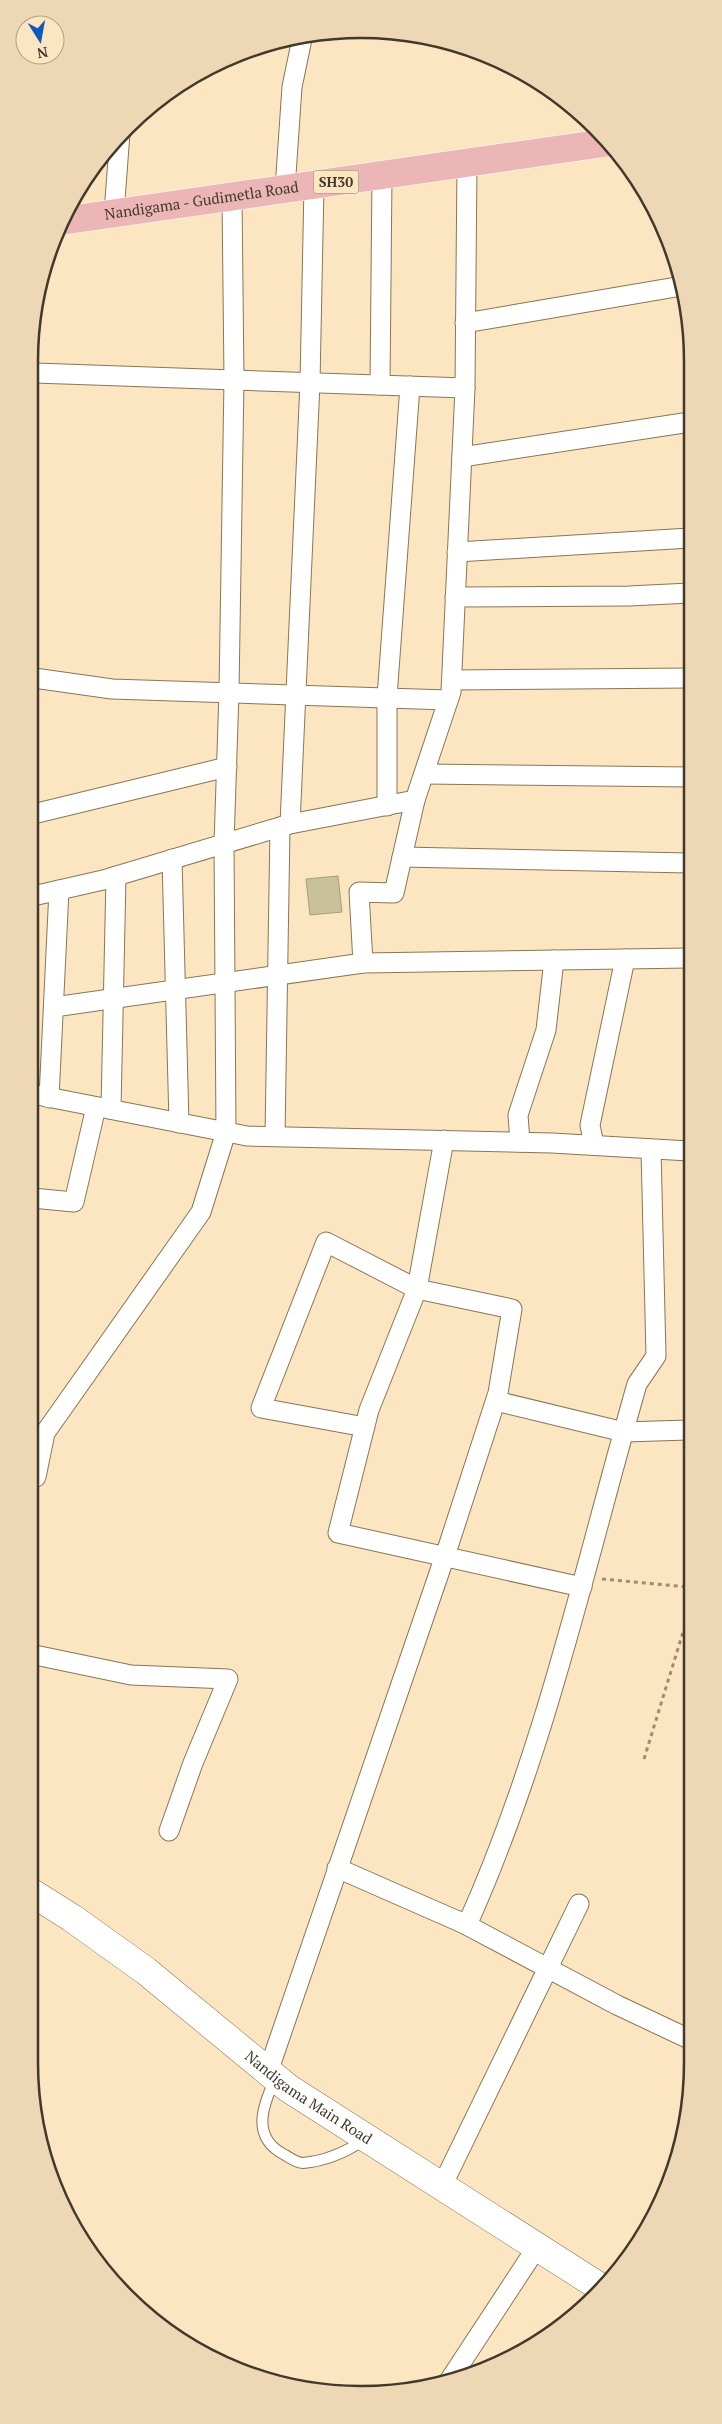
<svg xmlns="http://www.w3.org/2000/svg" width="722" height="2424" font-family="'PT Serif',serif">
<rect width="100%" height="100%" fill="#fce5c1"/>
<path fill="#c8c19a" stroke="#a69f78" d="M338 876 342 912 310 915 306 879Z"/>
<g fill="none" stroke-linecap="round" stroke-linejoin="round">
<g stroke="#8a7654" stroke-width="12">
<path id="lane" d="M275 2079C262 2107 251 2138 285 2155 290 2158 297 2163 303 2163 326 2161 346 2152 364 2140"/>
</g>
<g stroke="#8a7654" stroke-width="21">
<g id="street">
<path d="M285 189 292 87 303 34"/>
<path d="M114 213 120 133"/>
<path d="M465 323 682 286"/>
<path d="M35 373 465 388"/>
<path d="M380 385 382 175"/>
<path d="M462 457 690 422"/>
<path d="M457 552 690 538"/>
<path d="M455 597 629 596 690 593"/>
<path d="M34 678 112 689 448 700"/>
<path d="M452 680 690 678"/>
<path d="M424 774 690 777"/>
<path d="M387 806V697L410 386"/>
<path d="M33 814 227 767"/>
<path d="M290 824 310 383 314 185"/>
<path d="M402 857 689 863"/>
<path d="M172 859 179 1123"/>
<path d="M33 896 103 880 290 824 415 800 451 692 465 388 467 163"/>
<path d="M363 963 359 892 394 893 415 800"/>
<path d="M54 1007 363 963 689 958"/>
<path d="M32 1094 247 1136 552 1143 689 1151"/>
<path d="M49 1098 59 890"/>
<path d="M111 1109 116 876"/>
<path d="M275 1136 280 827"/>
<path d="M520 1142 518 1115 546 1030 554 960"/>
<path d="M594 1145 590 1125 625 959"/>
<path d="M32 1198 74 1202 96 1107"/>
<path d="M496 1401 624 1432 688 1430"/>
<path d="M365 1427 261 1408 326 1242 417 1289 369 1410 338 1533 582 1587"/>
<path d="M36 1477 45 1433 201 1212 226 1132 224 844 229 692 234 380 232 196"/>
<path d="M30 1654 131 1675 228 1679 193 1763 169 1831"/>
<path d="M337 1868 467 1925C545 1752 585 1565 637 1384L656 1356 651 1149"/>
<path d="M459 1921 617 2005 687 2038"/>
<path d="M268 2072 447 1550 498 1393 512 1309 417 1289 444 1140"/>
<path d="M442 2186 579 1904"/>
<path d="M447 2384 537 2247"/>
</g>
</g>
<g stroke="#8a7654" stroke-width="29">
<g id="secondary">
<path id="s1" d="M29 1891 72 1918 146 1971 288 2088 600 2287"/>
</g>
</g>
<g stroke="#fff" stroke-width="29">
<g id="primary">
<path id="s2" d="M61 221 611 142"/>
</g>
</g>
<g stroke="#9d8d74" stroke-width="3" stroke-dasharray="4 4" stroke-linecap="butt">
<path d="M602 1579 688 1587"/>
<path d="M644 1759 688 1616"/>
</g>
<use href="#lane" stroke="#fff" stroke-width="10"/>
<use href="#street" stroke="#fff" stroke-width="19"/>
<use href="#secondary" stroke="#fff" stroke-width="28"/>
<use href="#primary" stroke="#ecb6b7" stroke-width="28"/>
</g>
<g text-anchor="middle" stroke-width="5" stroke-linejoin="round" paint-order="stroke">
<rect fill="#fce5c1" stroke="#7a6d57" stroke-width="1" x="313.5" y="170.5" width="45" height="23" rx="4"/>
<g font-size="14" font-weight="bold" fill="#42392a">
<text x="336" y="187">SH30</text>
</g>
<g font-size="15" fill="#42392a" stroke="#fce5c1">
<text dy="5" stroke="none"><textPath href="#s2" startOffset="142">Nandigama - Gudimetla Road</textPath></text>
<text dy="5" stroke="none"><textPath href="#s1" startOffset="348">Nandigama Main Road</textPath></text>
</g>
</g>
<path d="M0 0H722V2424H0ZM361 38H361A323 323 0 0 1 684 361V2063A323 323 0 0 1 361 2386H361A323 323 0 0 1 38 2063V361A323 323 0 0 1 361 38Z" fill="#edd7b5" fill-rule="evenodd"/>
<path fill="none" stroke="#42392a" stroke-width="2.5" d="M361 38H361A323 323 0 0 1 684 361V2063A323 323 0 0 1 361 2386H361A323 323 0 0 1 38 2063V361A323 323 0 0 1 361 38Z"/>
<g transform="translate(40 40) rotate(169)"><circle r="24" fill="#fce5c1" stroke="#b2a085"/>
<path d="M0-4L9 19L0 12L-9 19Z" fill="#0f57c1"/>
<text y="-8" font-size="14" font-weight="bold" text-anchor="middle" fill="#42392a">N</text>
</g>
</svg>
